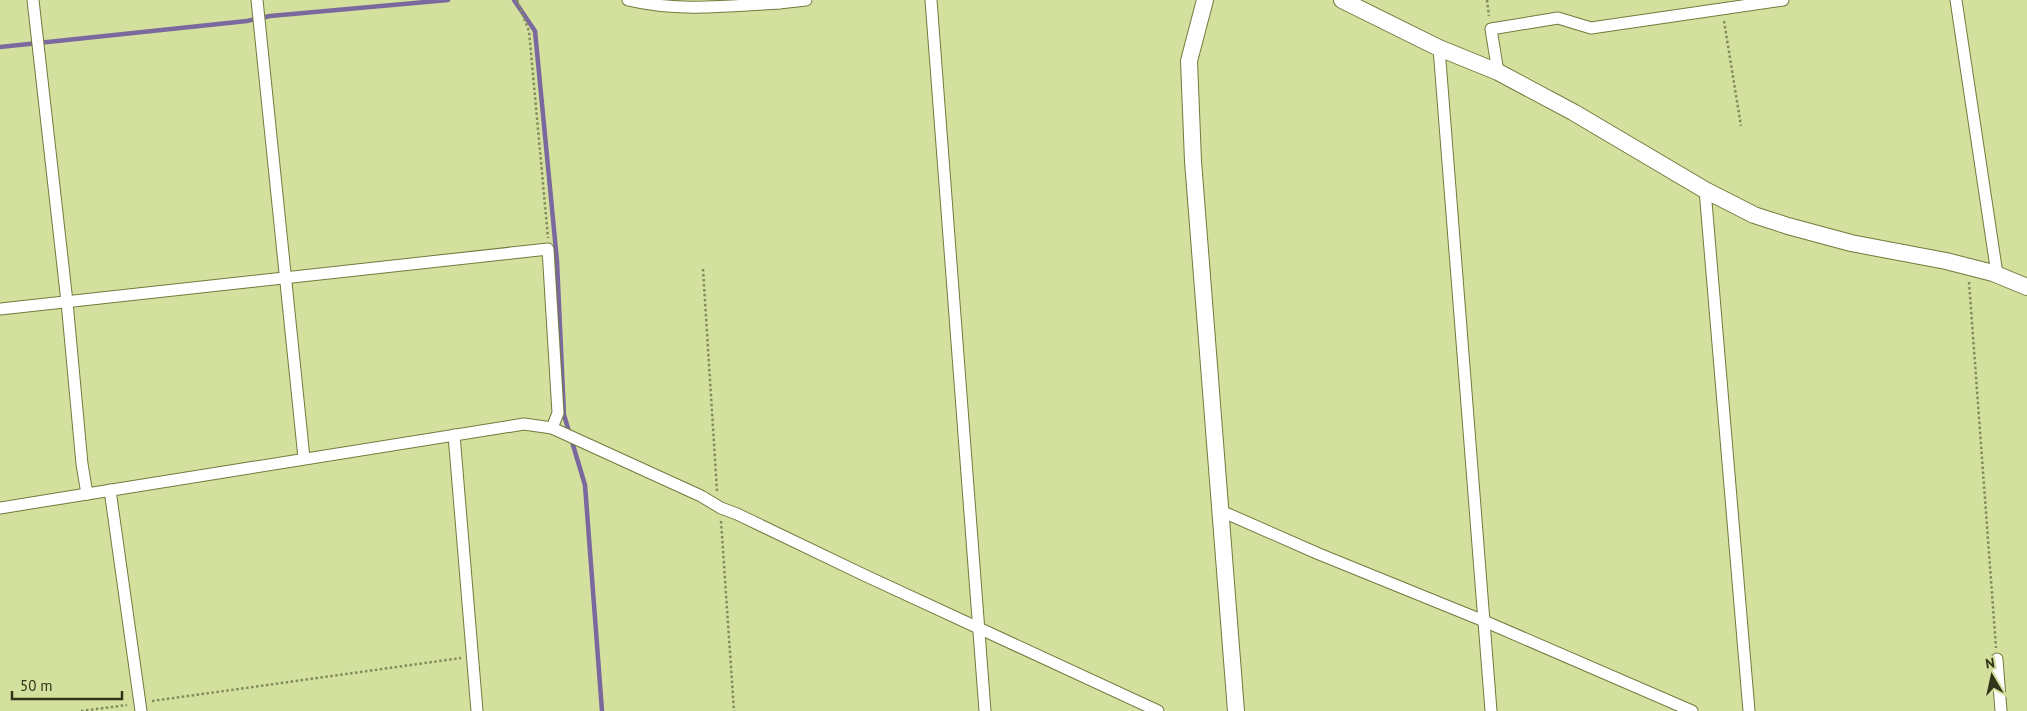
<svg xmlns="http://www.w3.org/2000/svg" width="2027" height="711" font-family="'PT Sans',sans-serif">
<rect width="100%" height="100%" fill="#d3e09e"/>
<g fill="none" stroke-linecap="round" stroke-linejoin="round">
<g stroke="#7a689f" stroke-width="4.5">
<path d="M514 0 535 31 557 261 564 415 585 485 602 711"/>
<path d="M0 47 247 21 270 16 448 0"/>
</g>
<g stroke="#717b3d" stroke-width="13">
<g id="street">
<path d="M33 0 67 302 82 464 87 494 524 424 552 428 701 496 721 508 737 514 864 575 1158 711"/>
<path d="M257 0 304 458"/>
<path d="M628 0C677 12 729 6 779 3"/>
<path d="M778 0 779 3 806 0"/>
<path d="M931 0 985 711"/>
<path d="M1956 0 1997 274"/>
<path d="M1439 48 1491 711"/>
<path d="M1498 72 1491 29 1558 18 1591 28 1783 0"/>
<path d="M1705 190 1749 711"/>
<path d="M0 309 548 249 558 413 552 428"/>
<path d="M454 435 477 711"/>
<path d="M110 490 141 711"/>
<path d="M0 508 87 494"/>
<path d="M1221 511 1319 554 1484 621 1692 711"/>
<path d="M1997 659 2001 711"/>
</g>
</g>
<g stroke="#717b3d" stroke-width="18">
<g id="secondary">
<path d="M1205 0 1189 61 1193 161 1236 711"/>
<path d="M1342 0 1439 48 1498 72 1573 112 1705 190 1754 215 1788 226 1851 243 1946 261 1993 273 2027 287"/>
</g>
</g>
<g stroke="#828b5c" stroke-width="2.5" stroke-dasharray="2.5 2.5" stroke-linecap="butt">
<path d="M517 0 529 31 548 238"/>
<path d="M1487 0 1489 16"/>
<path d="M1724 21 1741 126"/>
<path d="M703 269 717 491"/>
<path d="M1969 282 1996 648"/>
<path d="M721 521 734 711"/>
<path d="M152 701 461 658"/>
<path d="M81 711 127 705"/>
</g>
<use href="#street" stroke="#fff" stroke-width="11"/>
<use href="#secondary" stroke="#fff" stroke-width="16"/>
</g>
<g transform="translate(1992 676) rotate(351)" stroke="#d3e09e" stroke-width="4" paint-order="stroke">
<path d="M0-4L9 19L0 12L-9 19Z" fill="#31361b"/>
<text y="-8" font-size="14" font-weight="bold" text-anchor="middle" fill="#31361b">N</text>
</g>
<path d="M12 691v8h110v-8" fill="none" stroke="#31361b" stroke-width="2.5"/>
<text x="20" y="691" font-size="15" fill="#31361b" stroke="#d3e09e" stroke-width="4" paint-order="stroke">50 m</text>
</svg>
